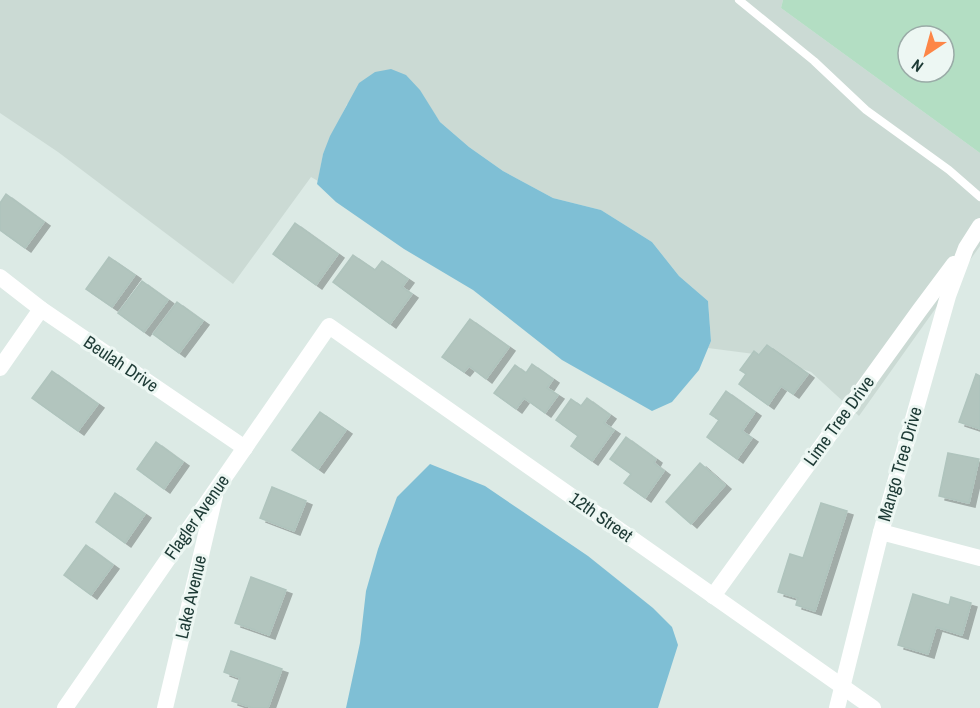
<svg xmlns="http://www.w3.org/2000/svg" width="980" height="708" font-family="'Archivo Narrow',sans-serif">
<defs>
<filter id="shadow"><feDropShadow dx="6" dy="4" stdDeviation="0" flood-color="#0004"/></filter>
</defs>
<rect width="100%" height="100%" fill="#dceae5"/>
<path fill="#cbdad4" d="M0 0H783L781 8 980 153V246L859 416 811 372 762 355 708 348 711 341 708 301 679 276 652 242 601 210 553 198 503 171 469 147 440 122 436 116 347 104 323 154 318 181 311 177 233 284 58 152 0 113Z"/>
<path fill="#b3dec3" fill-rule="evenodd" d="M783 0H980V153L781 8ZM908 36H944V72H908Z"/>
<g fill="#7fbfd5">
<path d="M391 69 406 75 420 90 440 122 469 147 503 171 553 198 601 210 652 242 679 276 708 301 711 341 699 370 672 402 652 411 562 360 473 290 404 249 336 202 317 184 323 154 330 136 359 83 375 72Z"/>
<path d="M430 464 485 486 588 556 653 608 672 627 678 645 658 708H346L360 643 366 591 378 549 397 497Z"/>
</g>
<g fill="#b2c5be" stroke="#afc4bd" stroke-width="1.5" filter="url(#shadow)">
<path d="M6 194 44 222 25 248 0 230V203Z"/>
<path d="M295 223 338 254 316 285 273 254Z"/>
<path d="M353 255 375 270 382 261 408 279 402 287 412 294 390 324 333 282Z"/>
<path d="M109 257 135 275 112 307 86 289Z"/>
<path d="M142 281 168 300 144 332 118 313Z"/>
<path d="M177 302 203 321 179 353 153 334Z"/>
<path d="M470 319 509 347 486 379 469 366 464 372 442 357Z"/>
<path d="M767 345 808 374 793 394 781 386 768 405 739 384 746 374 740 370 754 351 759 355Z"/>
<path d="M532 364 553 379 547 388 558 395 545 413 524 398 516 409 494 393 515 365 526 373Z"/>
<path d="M52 371 98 404 78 431 32 398Z"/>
<path d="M976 374 980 376V429L959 422Z"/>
<path d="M726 391 755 412 742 431 752 438 737 459 707 437 719 420 710 414Z"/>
<path d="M587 398 610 415 604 423 614 430 592 461 571 446 578 436 556 420 571 399 581 406Z"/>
<path d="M320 412 346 430 318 469 292 450Z"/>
<path d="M626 437 656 459 654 463 664 471 645 498 624 483 631 474 610 459Z"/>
<path d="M156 442 183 462 164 489 137 469Z"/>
<path d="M948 453 979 459 969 503 939 496Z"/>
<path d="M700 463 725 485 691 524 666 502Z"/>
<path d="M272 487 306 501 294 531 260 518Z"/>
<path d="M115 493 145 514 125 543 96 522Z"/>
<path d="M821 503 847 511 815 611 796 605 798 598 778 592 790 554 803 558Z"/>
<path d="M86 545 113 565 91 595 64 575Z"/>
<path d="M251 577 286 590 269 635 235 623Z"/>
<path d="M913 594 949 605 951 597 971 603 962 635 936 627 928 654 898 645Z"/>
<path d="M231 651 282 669 268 708H253L232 701 240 678 224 672Z"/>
</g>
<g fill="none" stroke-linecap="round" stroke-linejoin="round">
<path stroke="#fff" stroke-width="8" d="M739 0 814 61 866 110 949 170 980 197"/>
<g stroke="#fff" stroke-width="16">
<path d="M0 277 41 309 245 448"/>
<path d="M0 368 41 309"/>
<path d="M881 532 980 558"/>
<path d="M713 596 919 311 954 264"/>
<path d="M65 708 329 326 873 708"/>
<path d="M165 708 215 496"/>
<path d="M837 708 881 532 948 296 966 248 980 226"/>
</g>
</g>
<g text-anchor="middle" stroke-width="6" stroke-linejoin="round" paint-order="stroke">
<g font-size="18" fill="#1d3a35" stroke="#edf7f3">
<text transform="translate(121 364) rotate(34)" y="6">Beulah Drive</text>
<text transform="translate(839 421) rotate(-54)" y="6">Lime Tree Drive</text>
<text transform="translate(900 464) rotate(-74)" y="6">Mango Tree Drive</text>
<text transform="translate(197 517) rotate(-55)" y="6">Flagler Avenue</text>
<text transform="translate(601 517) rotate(35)" y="6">12th Street</text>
<text transform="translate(191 597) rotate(-77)" y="6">Lake Avenue</text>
</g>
</g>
<g transform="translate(926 54) rotate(216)"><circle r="28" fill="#edf7f3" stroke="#9aaba7" stroke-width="1.5"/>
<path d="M0-4.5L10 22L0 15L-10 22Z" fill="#fd8647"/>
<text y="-9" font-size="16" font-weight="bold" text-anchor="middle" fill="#1d3a35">N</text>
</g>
</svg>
